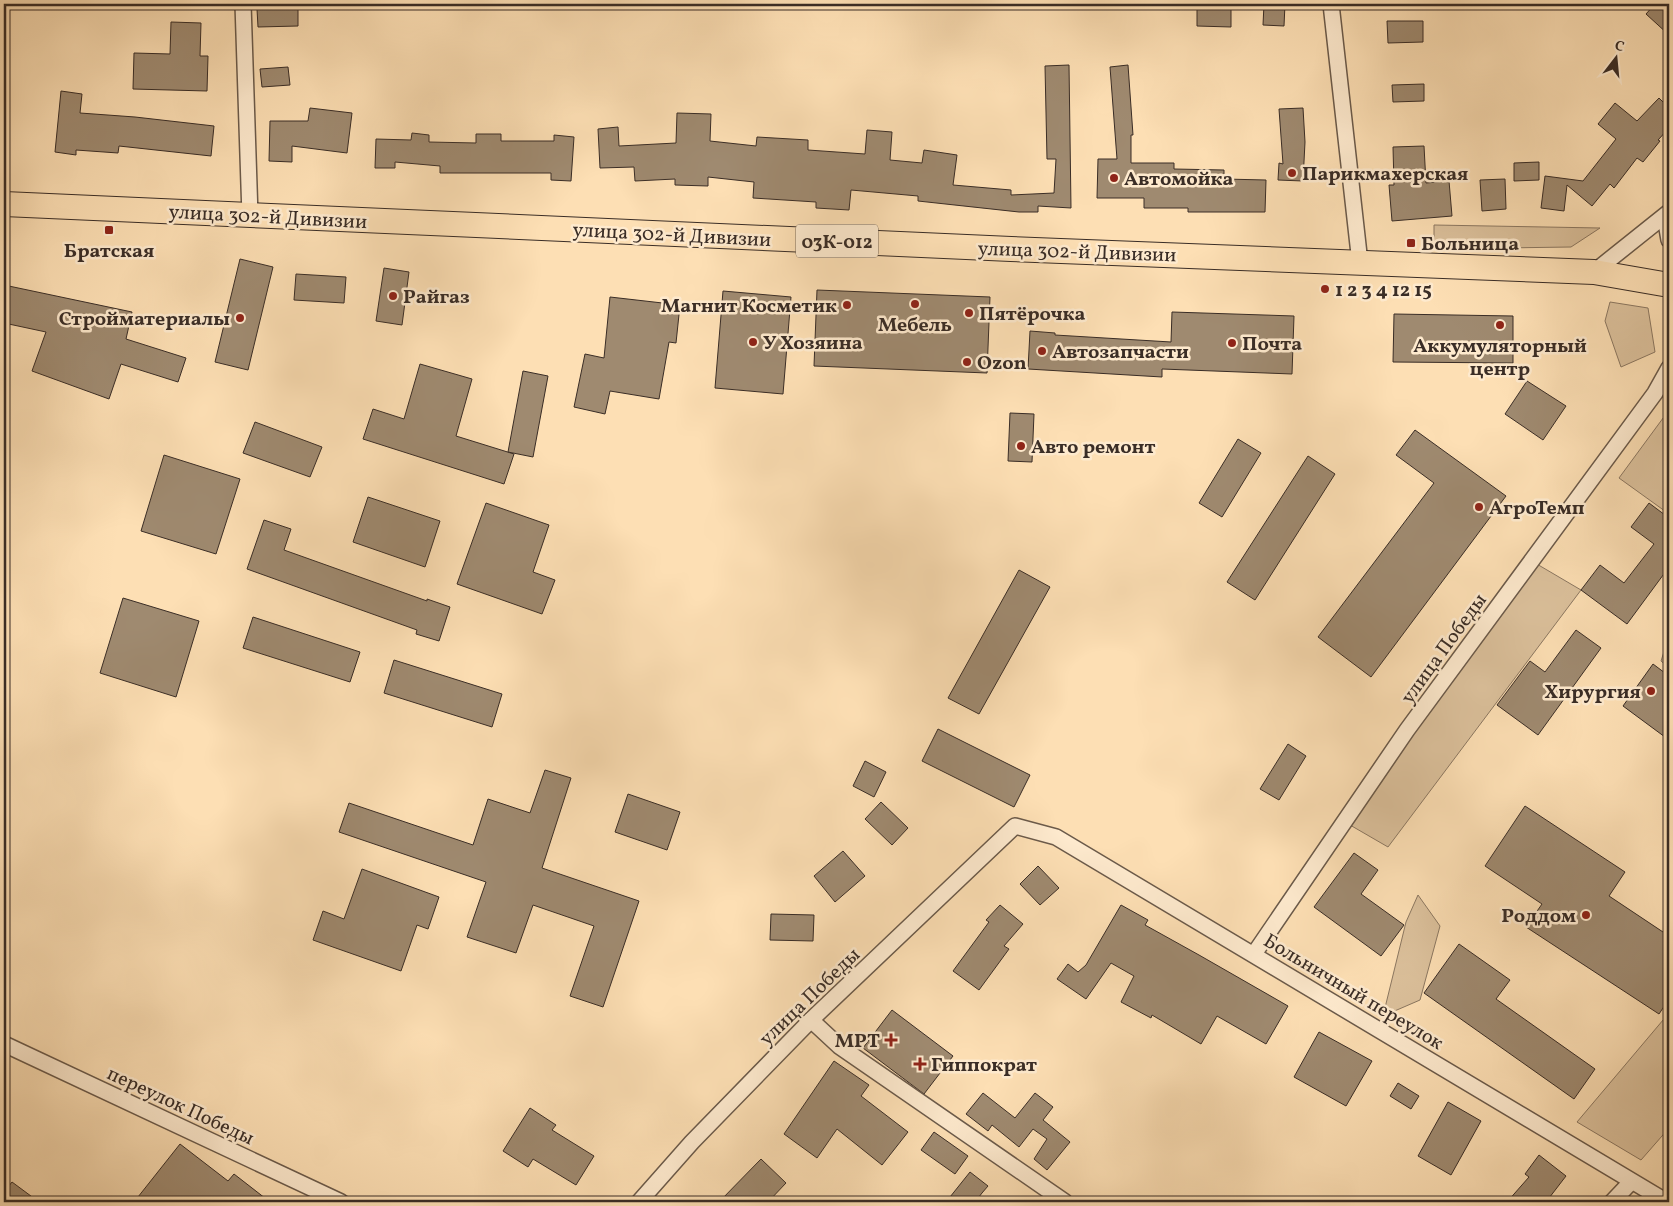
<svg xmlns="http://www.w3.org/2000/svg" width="1673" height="1206" font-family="Vollkorn,serif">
<rect width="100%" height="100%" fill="#fddfb4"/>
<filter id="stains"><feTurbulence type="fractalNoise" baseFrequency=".004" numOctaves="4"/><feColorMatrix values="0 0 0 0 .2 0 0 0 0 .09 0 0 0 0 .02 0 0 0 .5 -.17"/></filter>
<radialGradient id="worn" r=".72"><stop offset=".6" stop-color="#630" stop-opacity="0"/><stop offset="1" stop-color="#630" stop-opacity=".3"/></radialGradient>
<g fill="#dcc19c" stroke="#8b7761">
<path d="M1434 225 1600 228 1571 247 1434 249Z"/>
<path d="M1610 302 1648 308 1655 352 1621 367 1605 321Z"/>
<path d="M1669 410V514L1619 478Z"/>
<path d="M1530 560 1581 590 1388 847 1350 825Z"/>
<path d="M1669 636V668L1661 661Z"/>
<path d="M1418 895 1440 926 1420 1000 1383 1016 1406 922Z"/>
<path d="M1669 1013V1128L1641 1160 1577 1122Z"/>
</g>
<g fill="#9f8a70" stroke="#3a2d26">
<path d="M1197 4H1231V27L1197 26Z"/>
<path d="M1264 4H1285L1284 26 1263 25Z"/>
<path d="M1655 4H1669V35L1646 14Z"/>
<path d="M298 8V26L258 27 257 9Z"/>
<path d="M1387 21H1423V42L1388 43Z"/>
<path d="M171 22 201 23 200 56H208L207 91 133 89 134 53 170 54Z"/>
<path d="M1069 65 1071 208 1038 206V212H1019L918 201V196L851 190 849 210 816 208V202L753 198 754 182 708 177V186L675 185V179L635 181 634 167 600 168 598 129 618 127 619 146 676 143 677 113 711 114 710 141 756 146 757 137 808 140V150L865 154 867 130 892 132 890 160 922 163 924 150 957 155 953 185 1011 190V195L1054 193 1056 159H1047L1045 66Z"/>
<path d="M1128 65 1133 135H1131V163H1174V169L1224 170V179L1266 180 1265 212H1188V208H1144V198H1097L1098 159H1117L1110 67Z"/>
<path d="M288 67 290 85 262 87 260 69Z"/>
<path d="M1424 84V101L1393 102 1392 85Z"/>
<path d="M61 91 82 94 80 113 135 117 214 126 211 156 119 146 118 153 76 150V155L55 152Z"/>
<path d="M1659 98 1669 108V128L1658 140 1660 141 1643 162 1637 158 1614 188 1610 184 1592 206 1567 185 1564 211 1541 208 1545 176 1583 181 1616 139 1598 124 1615 103 1637 121Z"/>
<path d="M310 108 352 113 347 153 292 146V162L269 161 270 121H308Z"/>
<path d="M1303 108 1305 142 1303 181 1278 180 1279 163 1283 164 1279 109Z"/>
<path d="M412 133 429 135V142L476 143V134H501V141H554V135L574 137 571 181 551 180V173H440V166L395 162V168H375L376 139 411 140Z"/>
<path d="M1424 146 1426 183 1449 181 1452 216 1392 221 1389 185H1394L1393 147Z"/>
<path d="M1539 162V180L1514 181V163Z"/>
<path d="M1505 179 1506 209 1482 211 1480 180Z"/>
<path d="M240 259 273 267 248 370 215 362Z"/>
<path d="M384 268 409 272 402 325 376 321Z"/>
<path d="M296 274 346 277 344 303 294 300Z"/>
<path d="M4 285 132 312 126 339 186 358 178 382 121 364 109 399 32 371 46 332 4 323Z"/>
<path d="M817 290 990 297 987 373 814 366Z"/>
<path d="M723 291 791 297 783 394 715 388Z"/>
<path d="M610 297 680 305 676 343 669 342 659 399 610 391 605 414 574 407 585 354 604 358Z"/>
<path d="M1172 312 1294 316 1292 374 1162 369V377L1028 369 1030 331 1055 333V335L1171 342Z"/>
<path d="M1394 314 1513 316V363L1393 362Z"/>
<path d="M420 364 472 379 456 436 514 454 504 484 363 439 373 409 404 419Z"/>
<path d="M523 371 548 376 533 457 508 452Z"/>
<path d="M1527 381 1566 406 1543 440 1505 414Z"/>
<path d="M1010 413 1034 414 1032 462 1008 461Z"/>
<path d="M255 422 322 447 310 477 243 453Z"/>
<path d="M1415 430 1506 496 1371 677 1318 637 1434 483 1396 455Z"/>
<path d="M1238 439 1261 453 1222 517 1199 503Z"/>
<path d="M164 455 240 479 216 554 141 531Z"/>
<path d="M1308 456 1335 474 1255 600 1227 582Z"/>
<path d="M368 497 440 521 425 567 353 542Z"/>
<path d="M486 503 549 525 533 572 555 580 542 614 457 584Z"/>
<path d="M1649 503 1669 518V567L1627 624 1581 590 1600 565 1624 583 1654 544 1631 527Z"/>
<path d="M264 520 291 529 284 550 427 601V599L450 607 439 641 416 634 417 630 247 569Z"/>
<path d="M1019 570 1050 587 979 714 948 698Z"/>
<path d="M123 598 199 621 176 697 100 673Z"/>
<path d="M253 617 360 652 350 682 243 648Z"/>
<path d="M1576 630 1601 648 1538 735 1497 705 1530 661 1545 672Z"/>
<path d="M394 660 502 694 492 727 384 693Z"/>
<path d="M1653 664 1669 676V740L1623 706Z"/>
<path d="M938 729 1030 775 1014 807 922 761Z"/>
<path d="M1288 744 1306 756 1279 800 1260 789Z"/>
<path d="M865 761 886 772 874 797 853 786Z"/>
<path d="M545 770 571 778 542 868 639 901 603 1007 570 996 594 926 533 905 516 953 467 937 486 882 339 832 349 803 473 845 488 799 530 813Z"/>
<path d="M628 794 680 812 667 850 615 832Z"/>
<path d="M881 802 908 828 892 845 865 819Z"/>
<path d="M1525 806 1625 872 1609 896 1669 936V999L1659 1014 1526 927 1542 904 1485 866Z"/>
<path d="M843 851 865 876 835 902 814 876Z"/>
<path d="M1354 853 1378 870 1361 894 1404 925 1381 956 1314 907Z"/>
<path d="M1038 866 1059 888 1040 905 1020 884Z"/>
<path d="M362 869 439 897 428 929 417 925 401 971 313 940 323 911 344 919Z"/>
<path d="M1000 905 1023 924 1004 946 1009 949 979 990 953 971 989 922 986 920Z"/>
<path d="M1121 905 1148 920 1145 925 1199 955 1288 1006 1266 1044 1217 1016 1201 1044 1152 1015 1151 1018 1121 1002 1134 976 1111 963 1086 999 1057 979 1068 964 1078 972 1086 965Z"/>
<path d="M771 914 814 915 813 941 770 940Z"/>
<path d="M1459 944 1510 980 1496 999 1595 1069 1574 1099 1424 993Z"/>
<path d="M892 1010 953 1056 924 1094 863 1048Z"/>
<path d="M1319 1032 1372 1061 1346 1106 1294 1077Z"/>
<path d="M834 1061 869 1085 861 1096 908 1132 882 1165 837 1129 817 1158 784 1134Z"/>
<path d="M1398 1083 1419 1096 1411 1109 1390 1096Z"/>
<path d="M983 1093 1015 1118 1035 1093 1053 1107 1043 1120 1070 1142 1047 1170 1034 1159 1047 1139 1033 1129 1019 1147 992 1125 988 1131 966 1114Z"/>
<path d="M1448 1102 1481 1121 1451 1175 1418 1156Z"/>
<path d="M530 1108 556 1125 552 1130 594 1156 576 1185 533 1159 528 1167 503 1151Z"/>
<path d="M934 1132 968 1156 955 1174 921 1150Z"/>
<path d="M180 1144 228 1181 234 1174 270 1202H134Z"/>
<path d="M1539 1155 1566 1176 1546 1202H1507L1529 1177 1525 1174Z"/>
<path d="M761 1159 786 1183 768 1202H719Z"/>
<path d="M970 1172 988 1186 982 1193 975 1202H946Z"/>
<path d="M12 1182 39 1202H4V1192Z"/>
</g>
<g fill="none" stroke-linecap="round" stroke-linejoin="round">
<g stroke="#6b5a4a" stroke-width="18">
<g id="minor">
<path d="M243 4 250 216"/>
<path d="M1331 4 1360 263"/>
<path d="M1665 217 1669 240"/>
<path d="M1594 272 1669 212"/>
<path d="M1254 954 1407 730 1655 393 1669 368"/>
<path d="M811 1020 839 1046 1065 1202"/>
<path d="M4 1044 341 1202"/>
<path d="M639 1202 692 1142 811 1020 1015 826 1056 837 1667 1202"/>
<path d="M1612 1202 1631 1182"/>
</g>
</g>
<g stroke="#3a2d26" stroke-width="26">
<path id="primary" d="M4 204 1011 249 1594 272 1669 285"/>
</g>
<use href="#minor" stroke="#feeace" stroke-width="15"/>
<use href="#primary" stroke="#fddfb4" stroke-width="24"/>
</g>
<g fill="#8f2418" stroke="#feeace" stroke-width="2">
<circle cx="1292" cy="173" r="5"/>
<circle cx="1114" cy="178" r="5"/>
<rect x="104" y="225" width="10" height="10" rx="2.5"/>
<rect x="1406" y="238" width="10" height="10" rx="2.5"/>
<circle cx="1325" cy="289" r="5"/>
<circle cx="393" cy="296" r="5"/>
<circle cx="915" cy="304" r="5"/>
<circle cx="847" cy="305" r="5"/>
<circle cx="969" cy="313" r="5"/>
<circle cx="240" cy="318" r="5"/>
<circle cx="1500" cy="325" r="5"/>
<circle cx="753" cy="342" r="5"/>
<circle cx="1232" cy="343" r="5"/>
<circle cx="1042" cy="351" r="5"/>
<circle cx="967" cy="362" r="5"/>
<circle cx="1021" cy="446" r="5"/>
<circle cx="1479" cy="507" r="5"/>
<circle cx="1651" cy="691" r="5"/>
<circle cx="1586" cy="915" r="5"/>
<path d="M888.5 1032.5h5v5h5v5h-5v5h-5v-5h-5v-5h5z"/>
<path d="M917.5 1056.5h5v5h5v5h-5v5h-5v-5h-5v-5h5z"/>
</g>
<g text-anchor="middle" stroke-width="5" stroke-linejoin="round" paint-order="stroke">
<rect fill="#feeace" stroke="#756658" stroke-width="1" x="796" y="224.5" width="82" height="33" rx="4"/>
<g font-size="19" font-weight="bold" fill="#3a2d26">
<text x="837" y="248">03К-012</text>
</g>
<g font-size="20" font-weight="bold" fill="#3a2d26" stroke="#feeace" text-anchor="start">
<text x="1302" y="180">Парикмахерская</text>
<text x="1124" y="185">Автомойка</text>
<text x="1421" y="250">Больница</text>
<text x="109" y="257" text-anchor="middle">Братская</text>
<text x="1335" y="296">1 2 3 4 12 15</text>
<text x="403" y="303">Райгаз</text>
<text x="837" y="312" text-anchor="end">Магнит Косметик</text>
<text x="979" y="320">Пятёрочка</text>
<text x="230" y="325" text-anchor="end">Стройматериалы</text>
<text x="915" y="331" text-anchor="middle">Мебель</text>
<text x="763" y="349">У Хозяина</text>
<text x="1242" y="350">Почта</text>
<text x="1500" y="352" text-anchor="middle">Аккумуляторный<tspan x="1500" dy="23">центр</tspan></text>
<text x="1052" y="358">Автозапчасти</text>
<text x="977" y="369">Ozon</text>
<text x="1031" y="453">Авто ремонт</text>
<text x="1489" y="514">АгроТемп</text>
<text x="1641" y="698" text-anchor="end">Хирургия</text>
<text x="1576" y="922" text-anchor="end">Роддом</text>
<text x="880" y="1047" text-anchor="end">МРТ</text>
<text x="931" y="1071">Гиппократ</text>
</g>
<g font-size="20" fill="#3a2d26" stroke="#feeace">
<text transform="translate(268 216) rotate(3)" y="7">улица 302-й Дивизии</text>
<text transform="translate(672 234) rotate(3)" y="7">улица 302-й Дивизии</text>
<text transform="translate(1077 251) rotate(2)" y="7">улица 302-й Дивизии</text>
<text transform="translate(1443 648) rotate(-54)" y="7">улица Победы</text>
<text transform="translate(1354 991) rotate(31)" y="7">Больничный переулок</text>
<text transform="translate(809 996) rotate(-44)" y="7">улица Победы</text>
<text transform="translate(181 1105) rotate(25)" y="7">переулок Победы</text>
</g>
</g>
<rect width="1673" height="1206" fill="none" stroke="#fddfb4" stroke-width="20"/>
<rect x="5" y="5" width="1663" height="1196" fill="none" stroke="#3a2d26" stroke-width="2.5"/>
<rect x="10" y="10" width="1653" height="1186" fill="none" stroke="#3a2d26"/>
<g transform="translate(1616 58) rotate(16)" stroke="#feeace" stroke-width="4" paint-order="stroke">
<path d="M0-4L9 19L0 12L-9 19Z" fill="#3a2d26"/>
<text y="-8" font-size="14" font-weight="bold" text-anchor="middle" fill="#3a2d26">С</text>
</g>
<rect width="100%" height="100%" filter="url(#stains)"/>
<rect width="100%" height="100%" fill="url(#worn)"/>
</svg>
